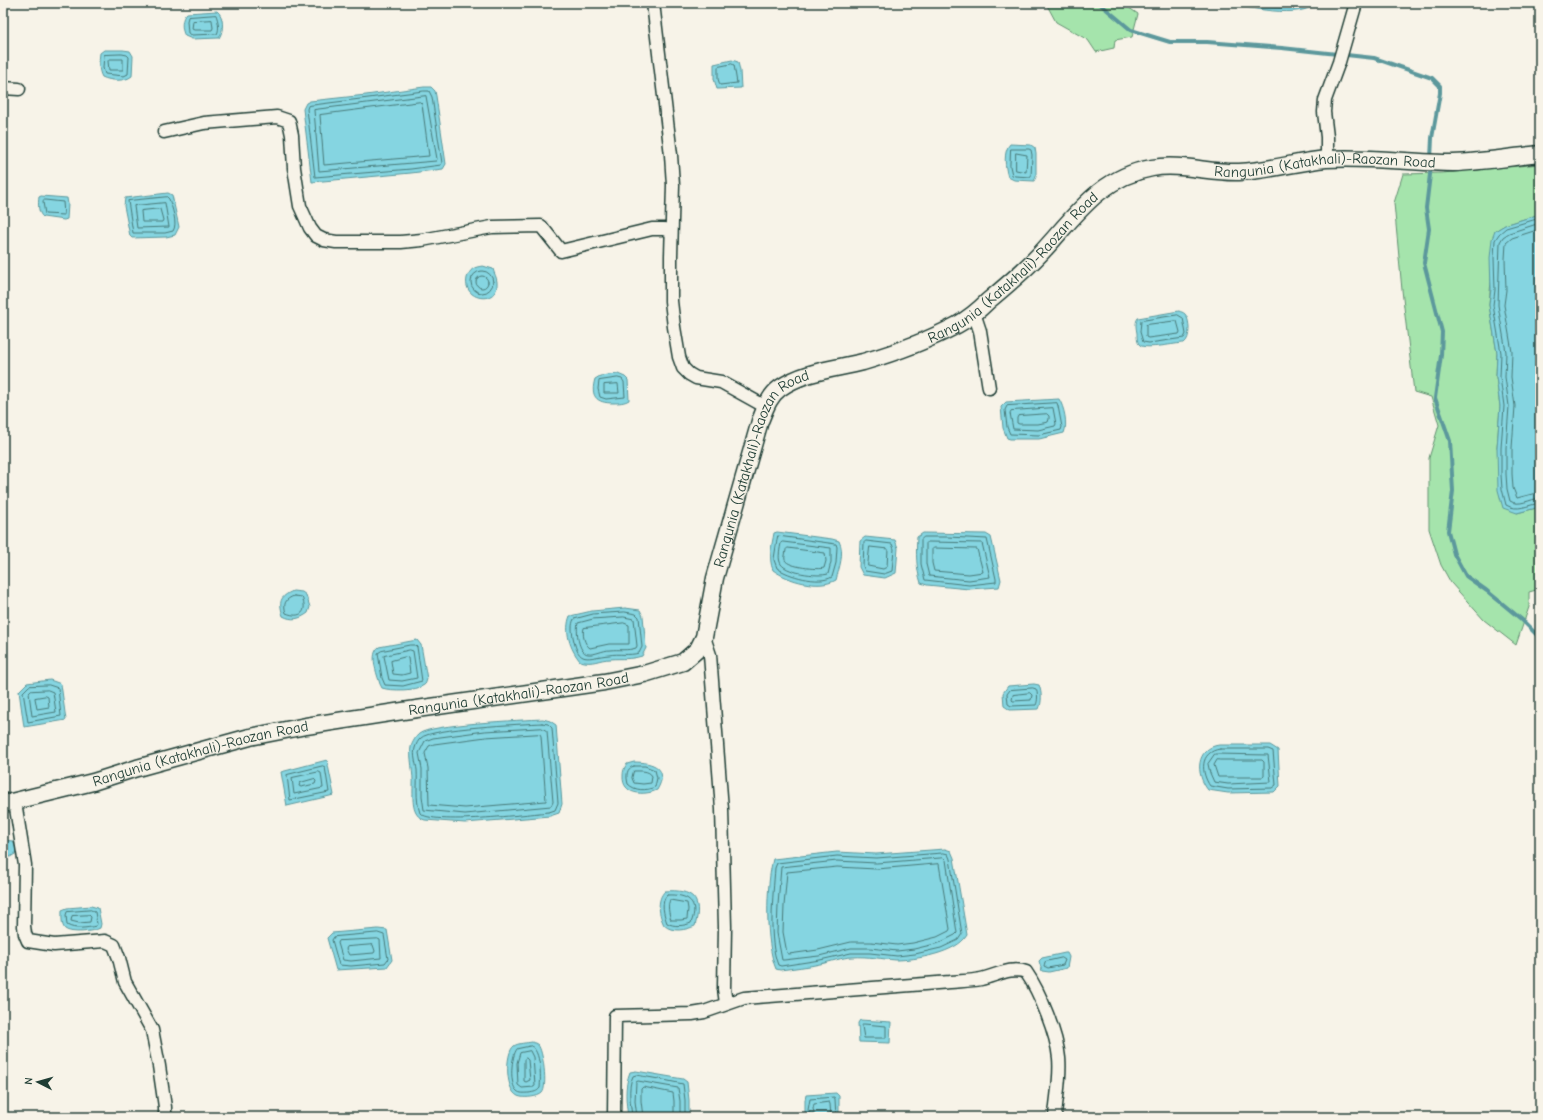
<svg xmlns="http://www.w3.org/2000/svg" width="1543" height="1120" font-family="'Comic Neue',sans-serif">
<rect width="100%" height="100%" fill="#f7f3e8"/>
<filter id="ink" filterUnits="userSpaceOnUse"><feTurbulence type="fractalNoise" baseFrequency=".025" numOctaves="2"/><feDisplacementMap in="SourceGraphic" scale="8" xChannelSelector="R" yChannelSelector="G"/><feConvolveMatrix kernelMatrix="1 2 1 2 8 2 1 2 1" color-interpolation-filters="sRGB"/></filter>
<g filter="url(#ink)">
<g fill="#a5e4ac" stroke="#629070">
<path d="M1040 3H1122L1138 14 1132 37 1115 40 1114 48 1096 52 1088 40 1056 22 1048 7Z"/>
<path d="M1540 164V214L1505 225 1495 231 1489 305 1497 353 1496 377 1500 406 1497 448 1517 513 1540 507V589L1529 592V607L1516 645 1484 620 1451 583 1441 565 1429 529V458L1439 425 1431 397 1414 392 1402 290 1394 203 1403 174 1442 173Z"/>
</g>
<g fill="#85d5e1" stroke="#5c989c">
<path d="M1224 3H1315C1304 20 1243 7 1224 3Z"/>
<path d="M217 11C224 16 224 31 219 38L192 39 185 36C181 29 181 18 187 13Z"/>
<path d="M104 50H123L130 51 133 56 132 76C125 82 110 81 102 77 98 70 99 61 100 53Z"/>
<path d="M732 60 738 62 740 71 741 88 717 89 714 79V64Z"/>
<path d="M424 87H431L435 91 436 96 446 164 443 169 411 173 312 182 303 109 306 103 310 101 366 95Z"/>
<path d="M1010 144 1031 145 1035 148 1036 154V177L1034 181 1014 180 1008 177C1005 168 1003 151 1010 144Z"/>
<path d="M168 193 172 195 179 227 175 235 166 237 132 238 130 236 124 206 125 198Z"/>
<path d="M41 196 67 198 68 204 67 219 64 220 43 217C38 213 38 204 39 197Z"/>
<path d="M1540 214V507L1517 513 1503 508 1498 490 1497 448 1500 406 1496 377 1497 353 1489 305 1491 289 1490 258 1492 239 1495 231 1505 225Z"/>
<path d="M483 266 493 269C494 273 497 278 497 282 499 306 462 301 467 278 470 269 474 267 483 266Z"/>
<path d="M1179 311C1181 312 1183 312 1185 314 1190 319 1191 339 1184 343 1177 343 1145 350 1140 345 1137 343 1137 337 1137 333 1136 328 1135 322 1138 318Z"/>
<path d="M618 374 625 377 628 380 629 400C624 403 619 403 613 403 596 403 590 396 595 379L600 376Z"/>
<path d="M1059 399C1064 407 1068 424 1064 433L1039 439H1010L1007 438 1003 428 1001 407 1006 402Z"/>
<path d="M777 532 832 539 839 541C845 553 839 568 836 580 819 590 788 581 773 570 768 558 772 545 774 533Z"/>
<path d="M923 533 986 534 991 537 1001 580 999 587 969 589 927 585 921 583C916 568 916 553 917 537Z"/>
<path d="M865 537 895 540 898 548 896 573 885 578 863 575 859 567 860 541Z"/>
<path d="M293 591 302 592 306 595 310 607 308 613C300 619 292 621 283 616 279 602 279 597 293 591Z"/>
<path d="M625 608 640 610 643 616 646 648 642 656C628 660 623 658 611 659 598 659 594 665 580 661 570 649 564 631 570 616L592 611Z"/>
<path d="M417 640 421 645 427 679C426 682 426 684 424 685 417 691 391 691 382 688L380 684C377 674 369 654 379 647Z"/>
<path d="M50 680 61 684 66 720 24 727 19 691 27 683Z"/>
<path d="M1034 684 1039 685C1042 693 1042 702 1039 709L1010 710 1004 706 1003 693 1008 686Z"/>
<path d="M543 719 550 721 556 725 562 804 559 813 550 816 465 823 425 820C411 816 413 799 413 786 414 776 409 754 411 747 412 743 416 736 419 734 430 724 523 720 543 719Z"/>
<path d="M1219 745H1270L1278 750 1280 786 1274 792 1228 793 1208 790C1195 774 1196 748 1219 745Z"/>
<path d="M327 760 334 795 287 806 281 772Z"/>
<path d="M634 762C653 762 670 768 657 790 644 796 622 795 623 776 623 771 624 768 627 764Z"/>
<path d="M3 840 13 841 16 849 15 854 7 859 3 858Z"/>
<path d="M945 849 951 851 954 858 967 935C957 953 915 960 896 960 882 959 868 956 853 957 842 957 831 962 820 964 807 967 794 968 780 970L776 969C765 943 766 886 773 859L837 852 876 854Z"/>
<path d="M665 891C692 889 703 898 695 926 686 930 672 933 664 925 659 915 656 900 665 891Z"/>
<path d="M91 906 98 908 101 924 100 928C93 932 71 934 65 929 61 925 62 915 62 910L67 908Z"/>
<path d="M378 929 387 930 392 960 387 967 336 970 327 938 332 933Z"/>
<path d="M1065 953H1067L1069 957 1067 968 1049 972 1042 971 1039 961 1042 958Z"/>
<path d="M860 1020 891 1022 890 1043 859 1042 858 1023Z"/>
<path d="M532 1042C534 1043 536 1043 538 1045 543 1050 548 1087 542 1093 538 1097 526 1098 521 1097 504 1095 505 1052 514 1046 518 1043 527 1043 532 1042Z"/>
<path d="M636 1071 683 1079 687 1082 689 1100V1117H628C626 1102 624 1087 630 1072Z"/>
<path d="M836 1093 839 1096V1117H808L805 1115V1100L806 1095Z"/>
</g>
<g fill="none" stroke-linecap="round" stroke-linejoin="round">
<g stroke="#487a79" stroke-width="1">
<path d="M1244 3C1260 6 1296 12 1310 3"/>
<path d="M216 15C218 20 220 29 217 34L192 35 188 33 187 21 188 17Z"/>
<path d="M212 20 213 28 212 30H194L192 29 193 21Z"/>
<path d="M122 54 127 55 129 57 128 74 124 76 105 74 103 68 104 55Z"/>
<path d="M110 59H123V70H109L108 61Z"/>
<path d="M732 64 734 65 737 83 720 85 718 79V67Z"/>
<path d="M424 91H429L432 97 442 163 441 165 411 169 315 177 307 109 308 106Z"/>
<path d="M426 96 437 159 436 161 319 171 314 110Z"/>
<path d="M420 102 422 104 429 156 324 165 320 115Z"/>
<path d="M1011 149H1029L1031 150 1032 155 1031 177 1015 176 1012 175 1010 166Z"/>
<path d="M1016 153 1027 155 1026 172 1016 170Z"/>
<path d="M167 197 169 199C172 207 178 224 173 231L165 233H133L128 201Z"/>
<path d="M45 200 63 202 64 215 45 214 43 202Z"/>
<path d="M165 203 169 227 137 228 134 206Z"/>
<path d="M160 209 163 220 162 222H142L141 211Z"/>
<path d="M1540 218 1506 228 1499 234 1495 240 1494 258 1495 290 1493 305 1501 353 1500 377 1504 406 1501 448V475L1502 489 1506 505C1518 512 1527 505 1540 503"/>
<path d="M1540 223 1509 233 1503 237 1500 242 1498 305 1506 352 1505 377 1509 406 1506 448V474L1507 489 1510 501C1519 507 1530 499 1540 498"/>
<path d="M1540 229 1512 238 1506 243 1505 259 1506 290 1504 305 1512 352 1511 377 1515 406 1512 448V474L1513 488 1517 498 1540 492"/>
<circle cx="482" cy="282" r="11"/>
<circle cx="482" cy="282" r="6"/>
<path d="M1178 315 1183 318 1186 334 1184 338 1149 343 1143 342 1140 332 1141 321Z"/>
<path d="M1177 321 1180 332 1179 334 1148 338 1146 337V325Z"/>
<path d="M618 378 622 379 624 382 625 397 606 399 600 397 598 389 599 381Z"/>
<path d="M618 384 619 393H604V385Z"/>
<path d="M1057 403 1058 406 1062 427 1061 430 1039 435 1010 434 1007 427 1005 410 1007 406Z"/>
<path d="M1053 408 1056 424 1055 426 1038 430 1013 429 1010 413 1011 411Z"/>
<path d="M1047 414 1049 416V419L1048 422 1038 424H1019L1017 423V418L1018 416Z"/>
<path d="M778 536 836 544 837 547 836 563 832 577C819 585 788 576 777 568L774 560Z"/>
<path d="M924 537H948L987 539 996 579V582L969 585 925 580 921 564V540Z"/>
<path d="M866 541 892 544 894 549 892 571 884 574 865 571 863 566 864 543Z"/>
<path d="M783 542 831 548V562L828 574C819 577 783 573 780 562 778 557 780 549 781 543Z"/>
<path d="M928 542 982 543 990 577 969 580 929 576 926 564V544Z"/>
<path d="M870 547 888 549 887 567 883 569 868 566Z"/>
<path d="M788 548 825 553 826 561 824 568C818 570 788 567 785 560 784 558 786 552 786 550Z"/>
<path d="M934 548 977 549 983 572 969 574 934 571 932 563V550Z"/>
<path d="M294 596 302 597C308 612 301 619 286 613 283 604 285 599 294 596Z"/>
<path d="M625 612 636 614 639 617 642 647 639 653C629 656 619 653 609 655 587 657 579 666 573 637 572 631 571 625 574 619L593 614Z"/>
<path d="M624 617 634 619 637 646 636 648C627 651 619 649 610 650 603 650 595 655 588 654 578 653 576 630 578 623L593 619Z"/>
<path d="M624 623 629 625V644H609L590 648C584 644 582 634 584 628Z"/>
<path d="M410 645H415L417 647 422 681 403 686 385 685 382 678 378 653 381 651Z"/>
<path d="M410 650 413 651 417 678 402 681 389 680 384 656Z"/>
<path d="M405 657 408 658 410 673 402 675 393 674 391 661Z"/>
<path d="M49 685 58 688 61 716 28 722 23 692 29 686Z"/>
<path d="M1033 688 1036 689C1038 693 1038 701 1036 705L1011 706 1008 704 1007 694 1010 690Z"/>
<path d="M48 690 53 692 56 712 32 716 29 693 31 691Z"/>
<path d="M1030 693 1032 695 1031 700 1013 701 1012 700 1013 695Z"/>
<path d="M46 696 48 697 49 707 37 709 35 698Z"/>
<path d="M542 723 548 724 552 728 558 803 555 810 549 812C529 814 431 826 420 813 415 798 418 784 417 770 416 763 413 755 415 748 416 745 418 740 421 738 430 728 524 724 542 723Z"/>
<path d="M542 728 547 731 553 802 551 806 465 814 424 810 422 796V769L419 753 425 741 433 738 485 731Z"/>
<path d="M540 734 541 736 546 801 465 808 429 805 428 768 425 753 429 746 434 744 486 737Z"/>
<path d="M1220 749H1268L1273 751 1276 785 1272 788 1228 789 1210 786C1201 773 1199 752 1220 749Z"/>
<path d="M1215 754 1268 755 1271 782 1228 784 1214 782 1210 773 1208 764Z"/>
<path d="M1220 760H1262L1264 762V776L1263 777H1218L1214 765 1217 760Z"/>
<path d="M323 766 325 767 329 792 290 800 287 775Z"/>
<path d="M634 766H645L655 770 657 778 655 787C646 791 635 791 628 784 626 776 626 768 634 766Z"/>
<path d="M634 771C640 771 649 770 652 776L651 783 643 784 634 783 632 778Z"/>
<path d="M319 772 321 773 323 788 294 794 292 778Z"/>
<path d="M314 779 316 781 315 784 301 787 299 786 300 783Z"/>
<path d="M944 853 948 854 950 859 962 934 958 940 941 948 915 954 897 956 870 953H851L820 960 781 966 778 965C768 940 773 896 775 868L777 863 837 856 876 858Z"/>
<path d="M944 858 946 860 957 933 955 935 939 943 914 949 897 951 870 948H851L819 956 784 960H782L777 933 778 905 781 867 837 861 876 863Z"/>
<path d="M939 864 950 929 949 931 937 937 913 943 897 945 871 942H851L818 950 789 954 787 953 783 932 784 906 787 872 837 867 876 869Z"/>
<path d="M667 895C687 894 700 901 691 923 684 926 674 927 667 923 664 915 660 902 667 895Z"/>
<path d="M670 900 687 903 688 909 687 919 681 920H671C669 914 667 905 670 900Z"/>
<path d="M91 910 95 912 97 924 96 926C87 928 75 930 67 925L66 915 67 912Z"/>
<path d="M89 915 91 917 90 922 79 923 71 921 72 916Z"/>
<path d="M378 933 384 935 388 959 385 963 351 966 339 965 332 940 334 937Z"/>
<path d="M378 939 380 940 381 958 351 961 343 960 338 943 339 941Z"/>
<path d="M373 945 375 951 374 953 349 955 346 949 347 947Z"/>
<path d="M1062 958 1065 960 1063 965 1048 968 1044 966 1045 962Z"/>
<path d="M864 1024 886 1026V1038H864L862 1026Z"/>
<path d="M531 1046C541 1050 541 1078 540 1088 537 1092 534 1092 529 1093 525 1093 520 1094 517 1091 509 1085 511 1056 517 1049Z"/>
<path d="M530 1051 533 1057 535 1085 534 1087 522 1088 518 1085 517 1063 520 1053Z"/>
<path d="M526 1058 528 1060 530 1080 526 1082 524 1081V1060Z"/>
<path d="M632 1117C631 1104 627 1089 633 1076L636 1075 659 1079 683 1084 685 1100V1117"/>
<path d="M637 1117 635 1101 636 1082 638 1081 678 1088 680 1101V1117"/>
<path d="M643 1117 641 1101V1089L643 1087 673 1093 674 1101V1117"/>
<path d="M811 1117 808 1110 810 1099 834 1097 835 1099 836 1117"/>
<path d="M816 1117 813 1109 814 1104 829 1102 830 1104 831 1117"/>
</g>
<g stroke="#5c989c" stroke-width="4">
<path d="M1099 3 1131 30 1170 42H1207L1282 48 1374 58 1432 78 1440 86V93L1432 138 1431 159"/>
<path d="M1431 166 1426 208 1429 229 1424 263 1442 332 1441 355 1435 398 1450 441 1453 491 1448 531 1454 554 1466 576 1487 591 1521 619 1540 638"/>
</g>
<g stroke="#1f3d34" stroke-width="15">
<g id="minor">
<path d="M653 3 671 155 673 185 671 256V301L674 327 679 357 683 368 689 374 696 378 721 382 766 407"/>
<path d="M3 88 19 89"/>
<path d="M164 132 204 123 277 117 289 121 292 135 294 168 300 206 310 228 316 236 324 240 336 242H401L422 240 492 227 541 226 561 251 652 229H664L671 231"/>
<path d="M1327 159V137L1324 112 1325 100 1339 62 1356 3"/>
<path d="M974 313 980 331 989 388"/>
<path d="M704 637 710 655 722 809 725 927 724 989 726 1003"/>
<path d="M15 802 25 865 24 926 25 934 28 941 54 945 105 941 114 945 119 958 125 982 152 1030 159 1066 165 1107V1117"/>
<path d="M614 1117 615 1016 692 1014 704 1012 744 998 950 982C960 981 971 981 981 979 995 976 1012 966 1026 972 1040 992 1057 1035 1059 1058 1061 1078 1056 1098 1055 1117"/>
</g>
</g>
<g stroke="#1f3d34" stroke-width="19">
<g id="secondary">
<path id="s1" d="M3 804 93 782 137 768 250 737 306 726 396 712 604 682 644 674 683 662 698 649 704 637 715 578 760 421C765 409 769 396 780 388 804 371 836 369 863 362 894 353 929 340 957 325 968 319 979 310 988 301 1006 286 1024 271 1040 254 1074 218 1099 177 1152 168 1180 163 1210 173 1239 172 1268 171 1296 162 1326 159 1368 156 1411 163 1453 163 1482 162 1511 157 1540 154"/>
</g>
</g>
<use href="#minor" stroke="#f7f3e8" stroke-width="12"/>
<use href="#secondary" stroke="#f7f3e8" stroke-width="16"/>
</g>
</g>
<g text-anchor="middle" stroke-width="3.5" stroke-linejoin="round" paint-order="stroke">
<g font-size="15" fill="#1f3d34" stroke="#f7f3e8">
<text dy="5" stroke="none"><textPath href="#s1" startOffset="1608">Rangunia (Katakhali)-Raozan Road</textPath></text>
<text dy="5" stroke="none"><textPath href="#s1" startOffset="1260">Rangunia (Katakhali)-Raozan Road</textPath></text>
<text dy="5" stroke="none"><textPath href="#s1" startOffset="912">Rangunia (Katakhali)-Raozan Road</textPath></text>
<text dy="5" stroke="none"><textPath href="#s1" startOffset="528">Rangunia (Katakhali)-Raozan Road</textPath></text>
<text dy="5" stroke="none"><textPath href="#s1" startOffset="204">Rangunia (Katakhali)-Raozan Road</textPath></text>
</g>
</g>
<rect width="1543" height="1120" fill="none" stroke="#f7f3e8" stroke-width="16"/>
<rect x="8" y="8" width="1527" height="1104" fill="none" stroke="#1f3d34" stroke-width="1.5" filter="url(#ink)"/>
<g transform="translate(38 1082) rotate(276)" stroke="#f7f3e8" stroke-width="3" paint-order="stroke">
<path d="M0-3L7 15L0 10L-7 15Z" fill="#1f3d34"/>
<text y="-6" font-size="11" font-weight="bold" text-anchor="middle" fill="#1f3d34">N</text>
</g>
</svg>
